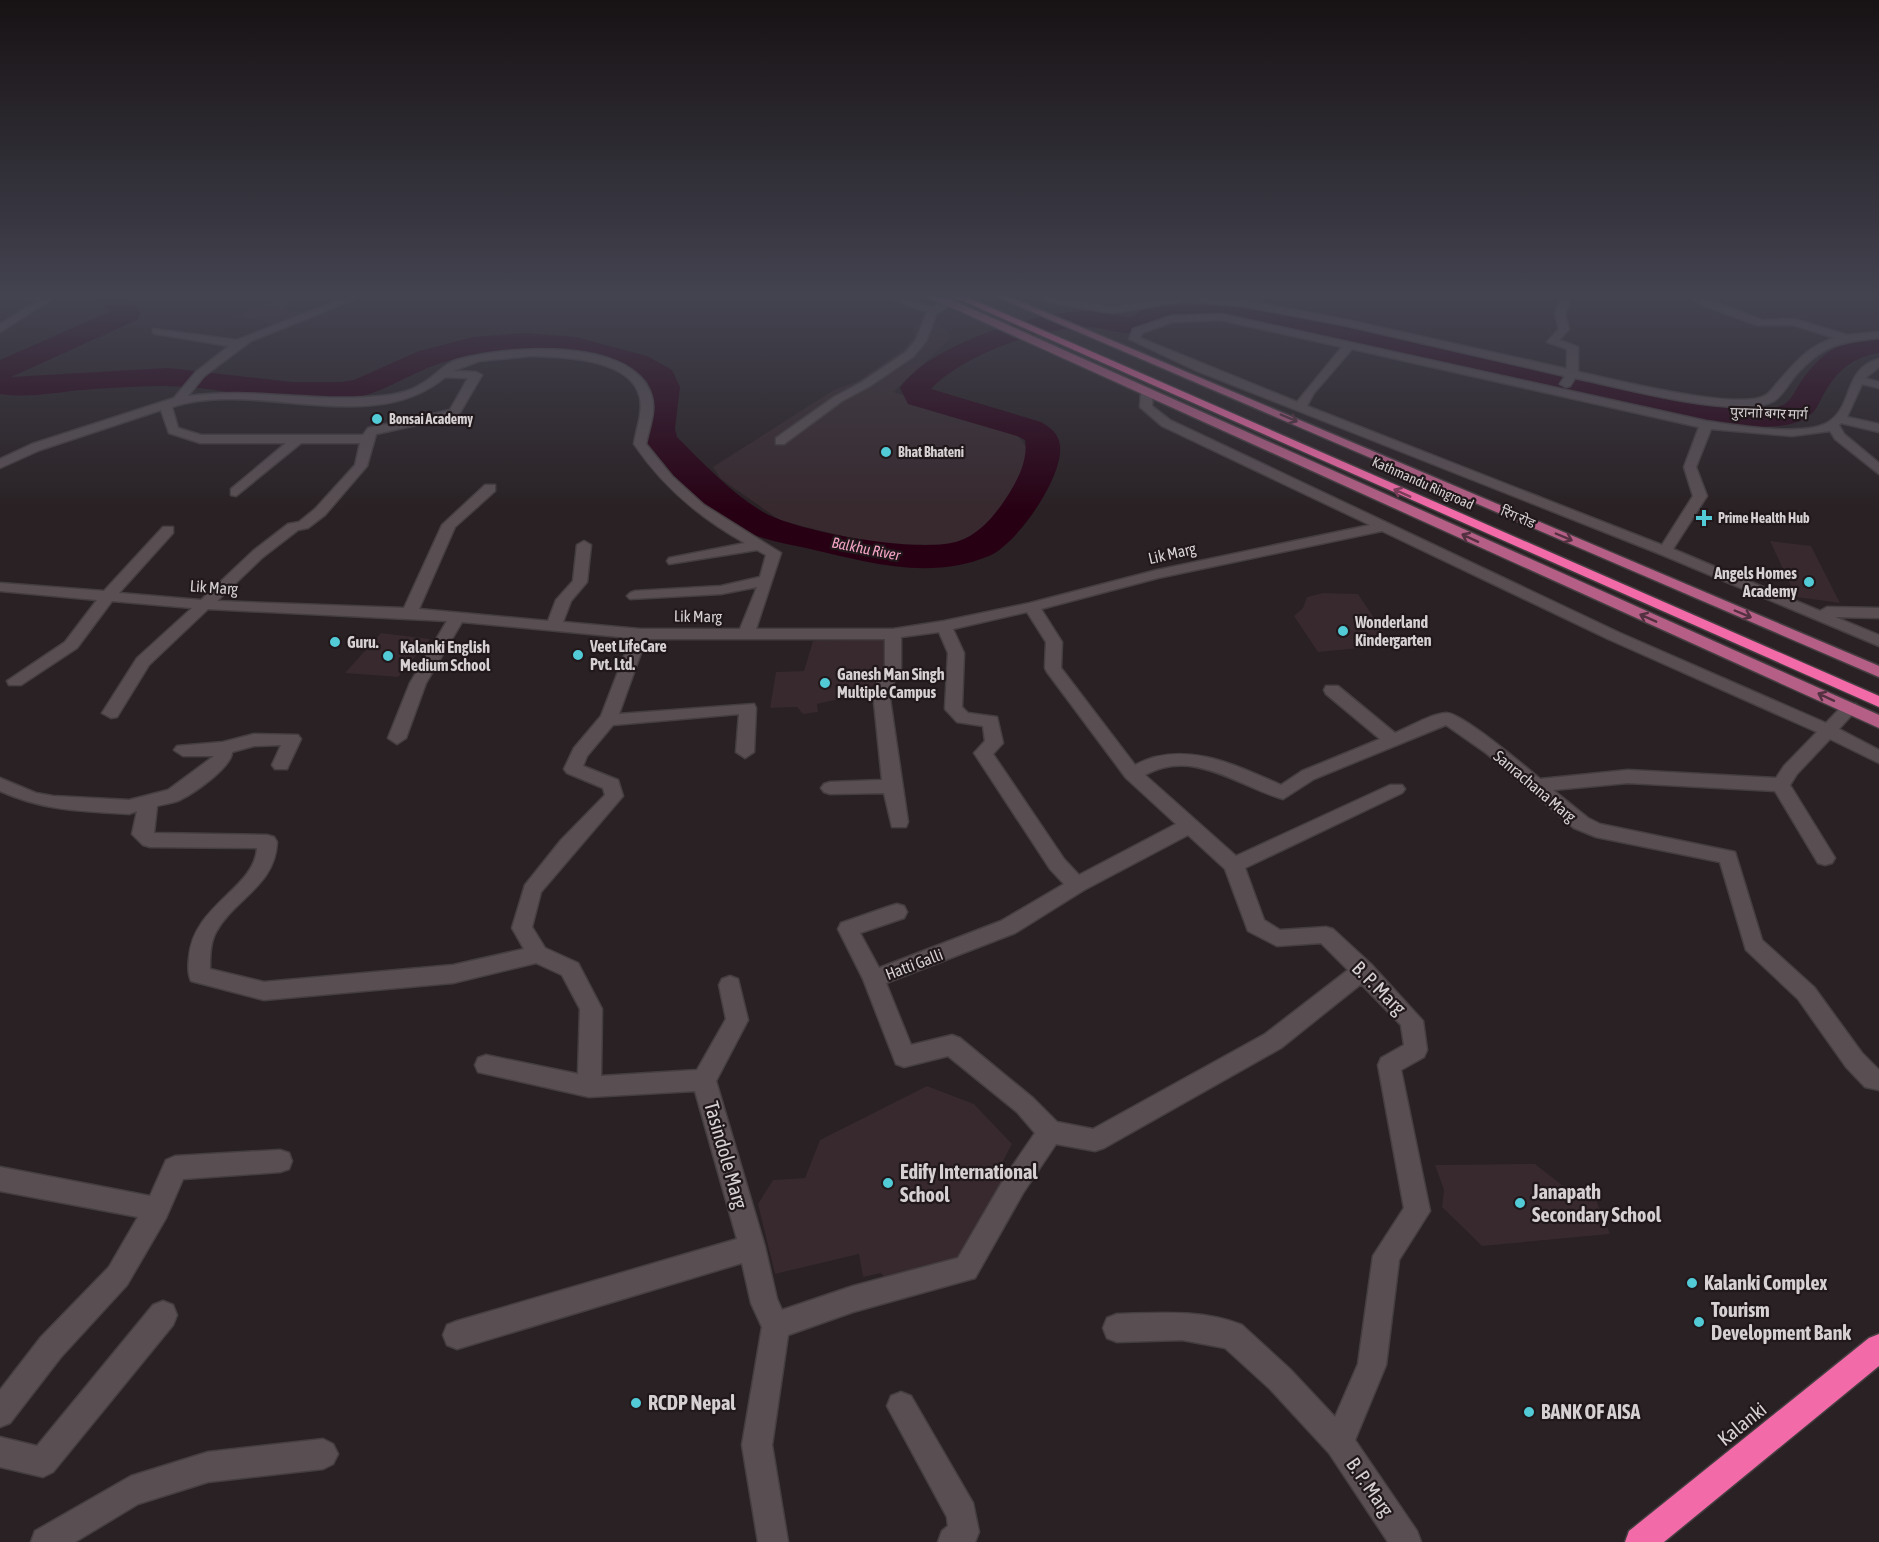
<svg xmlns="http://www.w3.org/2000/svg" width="1879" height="1542" font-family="'Asap Condensed','Noto Sans Devanagari',sans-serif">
<rect width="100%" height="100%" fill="#292124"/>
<g fill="#37292e">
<path d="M285 295H311L283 308 305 315 277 325 237 315Z"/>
<path d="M1108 295H1156L1146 300 1110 307 1088 301Z"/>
<path d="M914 323 938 324 949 333 951 338 893 392 1007 430 1020 438 1029 452 1030 468 1026 477 981 533 953 543 922 549 875 544 781 521 721 479 713 467 834 390 858 381 904 349 914 336Z"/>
<path d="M1770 541 1811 546 1840 603 1796 597Z"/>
<path d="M1323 593 1358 594 1392 645 1318 652 1294 616 1303 608 1307 597Z"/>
<path d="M381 633 430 639 398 677 345 673Z"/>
<path d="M891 640 892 667 865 693 817 704 818 712 803 714 797 707 770 708 776 672 804 671 813 641Z"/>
<path d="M927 1086 974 1104 1012 1144 998 1171 1007 1186 967 1254 890 1285 881 1273 863 1277 859 1254 775 1274 758 1204 773 1180 805 1178 820 1140Z"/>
<path d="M1535 1164 1562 1185 1596 1200 1610 1234 1482 1246 1442 1207 1444 1190 1435 1165Z"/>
</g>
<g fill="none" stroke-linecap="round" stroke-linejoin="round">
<path fill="#280014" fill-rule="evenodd" d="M88 295C112 293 127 291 141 314L137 320 11 377 168 368 292 382H341L354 380 419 351 473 337 525 333 576 337 647 356 672 370 680 387 675 429 677 437C704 464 730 492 763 512 798 532 920 554 959 541 976 535 989 522 1000 507 1013 489 1029 463 1025 440L1017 436 908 404 900 388C929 345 1036 311 1087 311 1102 311 1117 317 1132 317 1139 313 1144 306 1151 303 1174 292 1202 297 1226 300L1700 400C1724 404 1760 414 1783 405 1791 401 1795 391 1800 383 1823 350 1839 342 1879 335V353C1853 357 1838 370 1825 392 1820 400 1817 410 1810 415 1786 435 1728 424 1700 420L1226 316 1172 314C1164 318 1158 326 1150 330 1128 339 1108 327 1086 327 1040 328 963 355 931 389L1041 422C1051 428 1058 433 1060 445 1064 477 1017 544 989 556 928 581 867 562 806 548 783 543 757 539 737 527 702 506 667 473 644 440 641 420 654 401 647 381 588 347 506 342 441 363 407 374 380 396 344 400 285 407 226 387 167 386 139 386 109 388 81 390 53 393 28 398 0 394V360L111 311 92 301Z"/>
<g stroke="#453e40" stroke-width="3">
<g id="minor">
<path d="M0 295H58L0 332V324L39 300 0 298Z"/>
<path d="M352 295H365L251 341 204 376 188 396C252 387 316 403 380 396 395 395 410 392 423 383 435 376 444 364 457 360 503 346 631 336 651 394 657 410 649 428 646 444L672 476 704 505 781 553 756 629H893L944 621 1030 603 1157 570 1370 525 1162 426 1140 407 1141 393 1147 390 1153 393 1152 406 1170 420 1620 633 1826 723 1844 704H1856L1858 708 1839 729 1879 750V763L1830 739 1797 774 1790 785 1835 858 1832 863 1825 865 1818 863 1775 791 1628 783 1553 790 1588 818 1600 824 1735 852 1762 940 1814 987 1862 1053 1879 1070V1090L1865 1087 1846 1067 1798 999 1746 950 1720 862 1596 837 1574 828 1486 753 1446 725 1314 779 1283 799C1237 786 1194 748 1145 775L1236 856 1390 785H1402L1405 789 1402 793 1245 868 1264 920 1280 930 1326 927 1333 929 1371 964 1423 1021 1427 1050 1424 1057 1401 1070 1430 1211 1399 1260 1386 1365 1355 1440 1417 1531 1421 1542H1388L1329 1453 1270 1389 1225 1348 1182 1340 1117 1342 1107 1338 1103 1328 1107 1318 1117 1314C1158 1313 1202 1309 1242 1325L1290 1369 1335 1417 1358 1364 1373 1256 1404 1208 1378 1065 1381 1058 1404 1045 1401 1025 1361 984 1281 1048 1104 1148 1095 1151 1056 1144 1023 1193 975 1278 853 1312 788 1335 772 1445 788 1542H758L742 1445 762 1327 751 1303 742 1263 457 1349 447 1345 443 1335 447 1325 457 1321 737 1239 695 1091 589 1097 478 1072 475 1065 478 1058 486 1055 578 1074 580 1009 562 975 536 963 453 983 264 1000 191 981C188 974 188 966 189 958 193 904 255 889 257 848L150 847 143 845 132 834 137 811 129 814C82 811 44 811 0 791V778L36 793 53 796 129 800 168 790 214 756H183L174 750 177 746 223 742 254 734 298 735 301 739 287 769H275L272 765 281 745 254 746 232 752C232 767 194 793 180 800 173 803 164 804 157 806L154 833 267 835 274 837 277 842C275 886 235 898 216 932 210 943 210 957 210 969L264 982 453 965 524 949 512 928 525 885 561 840 605 795 603 788 567 773 564 769 574 748 601 716 631 638 462 622 426 683 406 738 397 744 388 738 410 683 447 621 208 609 149 665 117 717 111 718 102 713 137 658 192 608 112 601 77 648 21 685H9L7 681 65 642 97 600 0 591V583L104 591 163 527H173V533L119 593 201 600 253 551 288 524 299 522 315 509 355 465 360 443H301L236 496 231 495V489L286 443H200L169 433 161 410 40 450 0 468V459L32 444 174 398 196 372 229 346 157 334 153 333V329L237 340ZM531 356C562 357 632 358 640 398 643 413 636 429 634 444 663 487 700 518 745 543L669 558 667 561 669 564 757 550 766 555 760 577 721 586 635 591 630 593 627 596 630 599 721 594 757 587 740 629H640L563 622 571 601 587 582 591 545 584 541 577 545 573 581 556 600 548 621 419 609 455 527 495 491V485H485L442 525 404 608 217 601 263 557 298 530 308 528 325 515 367 466 376 434 458 416 482 375 476 372 453 371 479 361ZM445 377 468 378 450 410 368 428 363 435H201L178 428 172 407C257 379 371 439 445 377ZM1382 531 1608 639 1817 732 1784 766 1776 778 1628 770 1540 779C1526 767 1461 712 1446 713 1430 714 1410 727 1395 733L1338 686H1326L1324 690 1326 694 1380 739 1302 771 1281 785C1236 765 1183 739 1135 765L1061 668 1062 642 1041 609 1158 578ZM1027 612 1046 642 1045 668 1047 672 1126 778 1176 824 1079 875 1064 859 993 754 1003 743 997 717 968 713 962 707 964 653 953 629ZM939 632 948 653 945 709 957 722 983 726 985 741 974 753 1050 869 1064 884 1001 921 879 968 860 933 904 918 907 912 904 906 897 904 890 906 841 923 838 929 863 979 896 1064 904 1067 948 1056 1017 1112 1035 1133 1005 1177 958 1258 853 1286 782 1310 777 1299 765 1247 716 1081 748 1020 738 979 730 976 722 979 719 985 726 1019 697 1070 601 1076 602 1009 578 963 545 948 532 927 541 892 623 796 618 780 583 766 587 756 613 725 739 714 736 752 745 758 754 752 756 708 754 704 619 714 646 639H885V668L873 692 882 780 830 782 824 784 821 788 824 792 830 794 884 793 892 827H906L908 822 889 692 901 668V637ZM1188 835 1225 869 1248 931 1277 946 1321 943 1348 970 1265 1034 1093 1129 1057 1122 1033 1098 960 1038 952 1035 911 1045 886 983 1015 933 1084 890Z"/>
<path d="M880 295H894L932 307 956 295H968L937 313 926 341 914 356 870 386 842 401 784 444H776V438L834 397 862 382 906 352 916 340 927 312Z"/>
<path d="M1032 295H1096L1095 297 1073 300 1112 307 1185 295 1242 300 1343 319 1567 369V349L1547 342 1559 329 1555 314 1560 301 1557 295H1567L1570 301 1565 314 1569 329 1559 340 1578 347V372C1613 379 1740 412 1766 395 1771 392 1775 385 1779 381 1796 362 1809 345 1835 338L1793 325H1757L1704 306 1687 295H1698L1762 320 1794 319 1847 335 1879 332V338C1838 342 1823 345 1795 376 1789 383 1782 396 1774 401 1740 421 1616 386 1575 378L1570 386 1566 387 1560 384 1565 376 1343 325 1242 306 1185 301 1112 313 1052 303Z"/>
<path d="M1221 314 1706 421C1734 425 1807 438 1830 421 1854 404 1843 369 1879 359V367L1865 378 1879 382V388L1862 384 1847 417 1879 424V432L1841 423 1839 425 1844 434 1879 463V474L1835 439 1830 431 1792 436 1711 429 1696 467 1707 496 1673 549 1820 611 1827 607 1879 608V618L1835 617 1879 635V646L1660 554 1195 370 1129 339 1133 329 1171 316ZM1221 320 1342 347 1297 402 1140 338 1142 333 1172 322ZM1352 349 1699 427 1684 467 1693 496 1662 545 1307 406 1314 393Z"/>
<path d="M280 1150 289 1153 292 1161 289 1169 280 1172 183 1179 166 1218 127 1285 61 1357 10 1423 0 1427V1390L41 1337 109 1267 138 1217 0 1191V1167L150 1196 166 1160 175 1156Z"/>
<path d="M163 1301 173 1305 177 1315 173 1325 53 1472 43 1477 0 1467V1437L37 1446 153 1305Z"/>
<path d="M901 1392 911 1396 973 1503 979 1532 975 1542H938L942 1531 948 1526 947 1517 887 1406 891 1396Z"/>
<path d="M323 1439 333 1444 338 1454 333 1464 323 1469 208 1482 138 1504 75 1542H31L35 1531 131 1476 208 1452Z"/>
</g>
</g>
<g stroke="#453e40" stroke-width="3">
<g id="major">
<path d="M918 295H932L952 300 1879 715V728L944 304Z"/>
<path d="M993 295H1005L1879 666V677Z"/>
</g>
</g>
<g stroke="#453e40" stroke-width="3">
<g id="highway">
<path d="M950 295H962L1879 696V707Z"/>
<path d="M1879 1334V1366L1664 1542H1625L1629 1531 1869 1338Z"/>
</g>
</g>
<use href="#minor" fill="#594f53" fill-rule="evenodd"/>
<use href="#major" fill="#b55f86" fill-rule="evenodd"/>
<use href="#highway" fill="#f36aa8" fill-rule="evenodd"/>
</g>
<defs><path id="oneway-shaft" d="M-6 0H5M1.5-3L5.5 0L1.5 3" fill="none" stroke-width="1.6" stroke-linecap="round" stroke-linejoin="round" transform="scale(1.5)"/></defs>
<g stroke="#543140">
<use href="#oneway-shaft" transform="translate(1289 418) rotate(23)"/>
<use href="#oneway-shaft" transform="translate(1564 537) rotate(23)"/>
<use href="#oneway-shaft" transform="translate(1470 538) rotate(-155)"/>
<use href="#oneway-shaft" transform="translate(1743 614) rotate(23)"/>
<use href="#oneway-shaft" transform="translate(1648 618) rotate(-156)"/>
<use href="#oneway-shaft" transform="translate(1826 697) rotate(-155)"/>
</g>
<use stroke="#7f3d5a" href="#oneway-shaft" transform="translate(1402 493) rotate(-156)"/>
<linearGradient id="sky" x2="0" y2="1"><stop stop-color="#171214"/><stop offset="0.58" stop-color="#434350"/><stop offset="1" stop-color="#434350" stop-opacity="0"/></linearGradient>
<rect width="1879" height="510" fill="url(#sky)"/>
<g fill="#52cbd7" stroke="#20181b" stroke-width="2">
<circle cx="377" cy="419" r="6"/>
<circle cx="886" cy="452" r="6"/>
<path d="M1701 509h6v6h6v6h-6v6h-6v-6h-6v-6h6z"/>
<circle cx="1809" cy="582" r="6"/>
<circle cx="1343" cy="631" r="6"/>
<circle cx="335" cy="642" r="6"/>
<circle cx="578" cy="655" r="6"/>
<circle cx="388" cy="656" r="6"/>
<circle cx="825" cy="683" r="6"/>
<circle cx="888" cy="1183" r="6"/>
<circle cx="1520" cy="1203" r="6"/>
<circle cx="1692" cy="1283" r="6"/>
<circle cx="1699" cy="1322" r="6"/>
<circle cx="636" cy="1403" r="6"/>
<circle cx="1529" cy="1412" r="6"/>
</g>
<g text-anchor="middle" stroke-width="4.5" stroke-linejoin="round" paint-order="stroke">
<g font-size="14" fill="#d6d0d2" stroke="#20181b">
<text transform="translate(1769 413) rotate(2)" y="5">पुरानाो बगर मार्ग</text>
<text transform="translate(1423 483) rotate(24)" y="5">Kathmandu Ringroad</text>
<text transform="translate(1518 517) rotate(23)" y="5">रिंग रोड</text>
</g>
<g font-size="14" font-weight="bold" fill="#d6d0d2" stroke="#20181b" text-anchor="start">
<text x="389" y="424">Bonsai Academy</text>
<text x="898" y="457">Bhat Bhateni</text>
<text x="1718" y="523">Prime Health Hub</text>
</g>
<g font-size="15" font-style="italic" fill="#f4a3c4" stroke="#20181b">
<text transform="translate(866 549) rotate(11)" y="5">Balkhu River</text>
</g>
<g font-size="16" fill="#d6d0d2" stroke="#20181b">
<text transform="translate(1172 553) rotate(-13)" y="6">Lik Marg</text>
<text transform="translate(214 587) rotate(4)" y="6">Lik Marg</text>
<text transform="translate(698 616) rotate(1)" y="6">Lik Marg</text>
<text transform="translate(1535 786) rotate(40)" y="6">Sanrachana Marg</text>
<text transform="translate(914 964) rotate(-21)" y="6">Hatti Galli</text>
</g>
<g font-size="16" font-weight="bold" fill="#d6d0d2" stroke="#20181b" text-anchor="start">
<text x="1797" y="579" text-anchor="end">Angels Homes<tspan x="1797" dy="18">Academy</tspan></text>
<text x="1355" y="628">Wonderland<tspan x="1355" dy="18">Kindergarten</tspan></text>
<text x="347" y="648">Guru.</text>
<text x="590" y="652">Veet LifeCare<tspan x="590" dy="18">Pvt. Ltd.</tspan></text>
<text x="400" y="653">Kalanki English<tspan x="400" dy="18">Medium School</tspan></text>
<text x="837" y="680">Ganesh Man Singh<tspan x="837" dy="18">Multiple Campus</tspan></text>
</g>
<g font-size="20" fill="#d6d0d2" stroke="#20181b">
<text transform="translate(1379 988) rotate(45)" y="7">B. P. Marg</text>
<text transform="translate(726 1155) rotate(74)" y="7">Tasindole Marg</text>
<text transform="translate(1742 1424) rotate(-39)" y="7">Kalanki</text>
<text transform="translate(1370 1487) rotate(55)" y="7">B. P. Marg</text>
</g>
<g font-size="20" font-weight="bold" fill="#d6d0d2" stroke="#20181b" text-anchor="start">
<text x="900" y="1179">Edify International<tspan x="900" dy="23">School</tspan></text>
<text x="1532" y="1199">Janapath<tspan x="1532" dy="23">Secondary School</tspan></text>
<text x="1704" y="1290">Kalanki Complex</text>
<text x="1711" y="1317">Tourism<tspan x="1711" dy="23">Development Bank</tspan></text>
<text x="648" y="1410">RCDP Nepal</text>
<text x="1541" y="1419">BANK OF AISA</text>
</g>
</g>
</svg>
